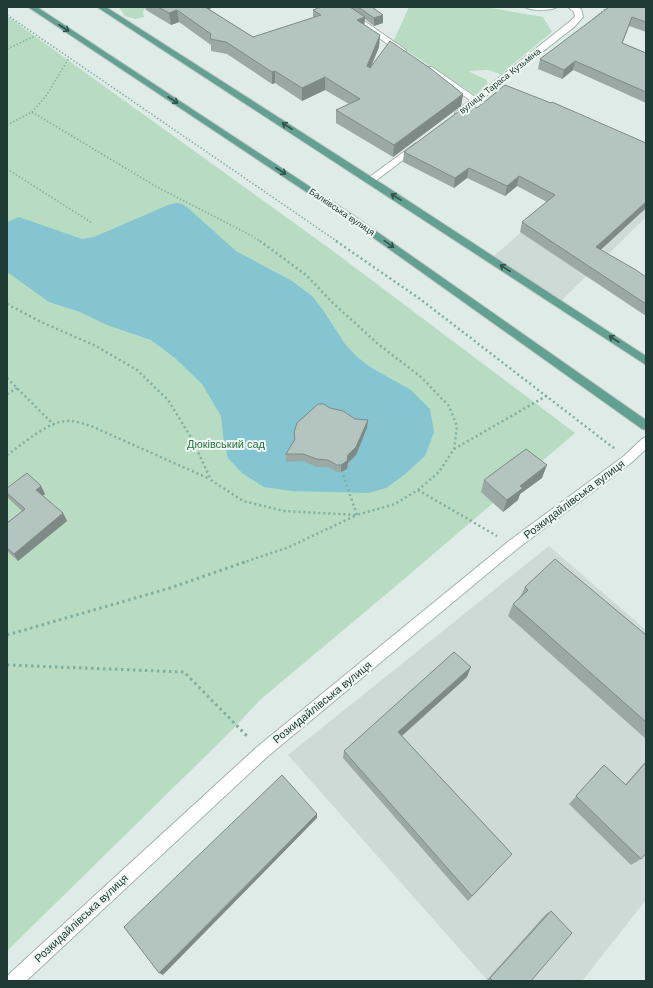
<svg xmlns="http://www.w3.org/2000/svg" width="653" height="988" font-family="Helvetica,sans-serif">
<rect width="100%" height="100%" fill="#dfebe6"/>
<g fill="#cddad5">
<path d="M646 163V217L560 302 493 257 543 213Z"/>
<path d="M549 546 646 630V900L582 981H488L288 755Z"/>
</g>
<g fill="#b7dcc2">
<path d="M119 7H146L143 12 144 17 135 19 125 16Z"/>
<path d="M409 7H485L543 17 552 32 501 74 488 70 468 71 487 80 488 85 475 95 393 42Z"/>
<path d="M7 16 333 251 575 433 403 580 261 699 231 731 7 951Z"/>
</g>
<path fill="#85c4d1" d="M176 203 182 204 188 208 236 251 292 281 312 296 323 310 345 344 356 356 370 367 411 390 430 409 434 432 425 456 404 475 386 488 368 493 292 491 264 487 242 473 228 458 224 443 221 416 202 384 175 358 151 340 107 325 80 312 49 302 7 272V222L19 217 82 239 94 237 168 205Z"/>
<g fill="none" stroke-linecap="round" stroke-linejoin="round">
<g stroke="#a2b3ad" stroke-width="2">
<g id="minor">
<path d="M335 7H344L406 50 405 52H399Z"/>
<path d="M525 7H557C551 11 531 11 525 7Z"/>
<path d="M568 7H577L581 9 583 17 574 27 462 115H459L455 113 470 100 425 69 426 67H432L475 97 568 23 575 17 574 12Z"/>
<path d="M416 143 420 146 419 148 374 182H368L367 180 368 178Z"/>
<path d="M646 437V449L632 462 517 549 267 757 26 981H7L8 975 257 747 509 541 624 456 642 439Z"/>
</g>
</g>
<g stroke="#c1c8c6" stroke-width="2">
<g id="major">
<path d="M28 7H37L353 215 646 420V430L642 429 347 219Z"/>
<path d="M97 7H106L384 185 646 356V365Z"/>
</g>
</g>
<g stroke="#7fafa1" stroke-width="1.5" stroke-dasharray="1.5 2" stroke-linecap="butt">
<path d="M7 15 338 242"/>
<path d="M593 19 608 7"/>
<path d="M7 49 35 36"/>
<path d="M32 112 157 187 252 236 261 242"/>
<path d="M7 125 32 112 46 96 69 58"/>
<path d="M7 169 92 223"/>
</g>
<g stroke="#7fafa1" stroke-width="2.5" stroke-dasharray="2 3" stroke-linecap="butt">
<path d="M336 241 420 299 615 449"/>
<path d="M7 304 41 322 96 346 137 370 168 400 192 439 211 480 243 501 284 511 357 515 395 504 418 490 439 472 454 449 457 426 449 406 421 377 378 344 334 304 306 275 260 241"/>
<path d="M7 378 54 425"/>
<path d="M7 394 17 388"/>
<path d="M454 449 548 395"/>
<path d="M7 455C23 444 47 422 66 421 75 420 83 424 91 426L210 479"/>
<path d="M418 490 497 536"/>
<path d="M242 563 289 547 357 515 342 472"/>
</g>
<g stroke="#7fafa1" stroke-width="3" stroke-dasharray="2.5 3.5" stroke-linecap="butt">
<path d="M7 635 170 588 245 562"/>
<path d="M7 665 184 672 249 738"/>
</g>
<use href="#minor" fill="#fff" fill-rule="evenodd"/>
<use href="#major" fill="#62a192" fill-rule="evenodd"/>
</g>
<g fill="#9ba9a4">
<path d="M145 7H214L209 9 253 37 313 18V10L321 7H372L383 15V23L374 26 365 19 364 25 379 47 372 65 463 94 461 106 393 157 336 123V110L349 104 325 90 302 101 275 83 272 84 227 54 211 51V45L179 22 171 25 146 10Z"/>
<path d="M646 7V32L629 26 622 43 646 53V103L573 70 562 79 538 69 540 59Z"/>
<path d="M477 108 646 143V208L600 250 646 277V316L520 232 522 222 547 202 517 186 505 196 467 178 454 188 403 162 404 152Z"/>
<path d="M367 428 356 455 348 463 347 469 341 472H337L328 467H317L303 461 286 462V454L295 440 294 432Z"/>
<path d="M542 478 520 494 518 500 503 512 481 492 484 480Z"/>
<path d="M41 486 45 494 42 496 63 513 67 521 18 561 7 551V523L22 511 8 498 7 496V488Z"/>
<path d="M525 587 646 635V739L508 616 513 604 520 597Z"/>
<path d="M467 677 402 736 512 854 468 901 343 758 344 751Z"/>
<path d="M646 761V853L641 859 631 865 569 804 604 765 625 785Z"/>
<path d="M551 911 531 981H488L487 980 546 914Z"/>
</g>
<g fill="#7e8a86">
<path d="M197 7H214L198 13Z"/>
<path d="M177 10 179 22 171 25 169 13Z"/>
<path d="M383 15V23L374 26V18Z"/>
<path d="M365 17 364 29 357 20Z"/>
<path d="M632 17 629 26 619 52 622 43Z"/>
<path d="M380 35 379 47 366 78 367 66Z"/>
<path d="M575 61 573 70 562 79 564 70Z"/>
<path d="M275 71V83L272 84V72Z"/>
<path d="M325 77V90L302 101V88Z"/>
<path d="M463 94 461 106 393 157 394 145Z"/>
<path d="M469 168 467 178 454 188 455 178Z"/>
<path d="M519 176 517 186 505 196 507 186Z"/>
<path d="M646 202V208L593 257 596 247Z"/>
<path d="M368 420 367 428 356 455 348 463 347 469 341 472V465L348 455Z"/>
<path d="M547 465 542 478 520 494 518 500 503 512 507 500 520 486Z"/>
<path d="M41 486 45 494 40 498 36 490Z"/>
<path d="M63 513 67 521 18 561 14 554Z"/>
<path d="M471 667 467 677 397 740 398 732Z"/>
<path d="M317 814V818L163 975 159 973Z"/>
</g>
<g fill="#b4c5bf" stroke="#7e8a86">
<path d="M158 7H205L253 37 321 15 313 10 321 7H350L365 17 357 20 380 35 367 66 370 68 390 41 430 68 463 94 394 145 336 110 360 99 325 77 302 88 275 71 272 72 226 42 210 39 211 34 177 10 169 13Z"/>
<path d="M358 7H372L383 15 374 18Z"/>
<path d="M609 7H646V22L632 17 622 43 646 53V92L575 61 564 70 540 59Z"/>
<path d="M505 85 551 103 552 102 646 143V202L596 247 636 270 646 277V304L522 222 555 195 519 176 507 186 469 168 455 178 404 152 470 103 477 108Z"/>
<path d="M318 404H324L330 408 343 411 355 419 368 420 356 447 348 455 347 461 341 465H337L328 460 317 459 303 454H286L295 439 294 432 297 423Z"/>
<path d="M526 449 547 465 520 486 523 488 507 500 484 480Z"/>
<path d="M27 473 41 486 36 490 63 513 14 554 7 548V523L25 509 7 493V488Z"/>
<path d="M555 559 646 635V722L513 604 528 590 525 587Z"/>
<path d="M454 652 471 667 398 732 512 854 472 896 344 751Z"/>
<path d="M646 762V853L641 859 576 796 604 765 626 785Z"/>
<path d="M282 775 317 814 159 973 124 927Z"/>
<path d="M551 911 572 933 531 981H493L490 978Z"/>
</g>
<defs><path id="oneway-shaft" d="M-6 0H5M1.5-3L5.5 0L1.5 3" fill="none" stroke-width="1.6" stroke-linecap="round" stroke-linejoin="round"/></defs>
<g stroke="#30544c">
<use href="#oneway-shaft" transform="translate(64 28) rotate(33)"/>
<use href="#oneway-shaft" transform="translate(173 100) rotate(33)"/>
<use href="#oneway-shaft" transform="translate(287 126) rotate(-147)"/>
<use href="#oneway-shaft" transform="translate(281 171) rotate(33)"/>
<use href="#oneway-shaft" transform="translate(396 197) rotate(-147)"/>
<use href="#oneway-shaft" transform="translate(389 244) rotate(35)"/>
<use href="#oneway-shaft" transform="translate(505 268) rotate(-147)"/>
<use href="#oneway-shaft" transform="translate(614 339) rotate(-147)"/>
</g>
<g text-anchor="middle" stroke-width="4" stroke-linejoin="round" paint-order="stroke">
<g font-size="9" fill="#203b34" stroke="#eff7f3">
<text transform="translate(500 81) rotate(-38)" y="3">вулиця Тараса Кузьміна</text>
<text transform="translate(342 212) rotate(34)" y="3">Балківська вулиця</text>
</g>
<g font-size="11" fill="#297247" stroke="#eff7f3">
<text x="226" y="448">Дюківський сад</text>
</g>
<g font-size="11" fill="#203b34" stroke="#eff7f3">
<text transform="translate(574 499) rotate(-37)" y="4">Розкидайлівська вулиця</text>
<text transform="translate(322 702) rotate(-39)" y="4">Розкидайлівська вулиця</text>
<text transform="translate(81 918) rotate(-43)" y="4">Розкидайлівська вулиця</text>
</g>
</g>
<rect width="653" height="988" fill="none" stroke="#203b34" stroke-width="16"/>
</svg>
